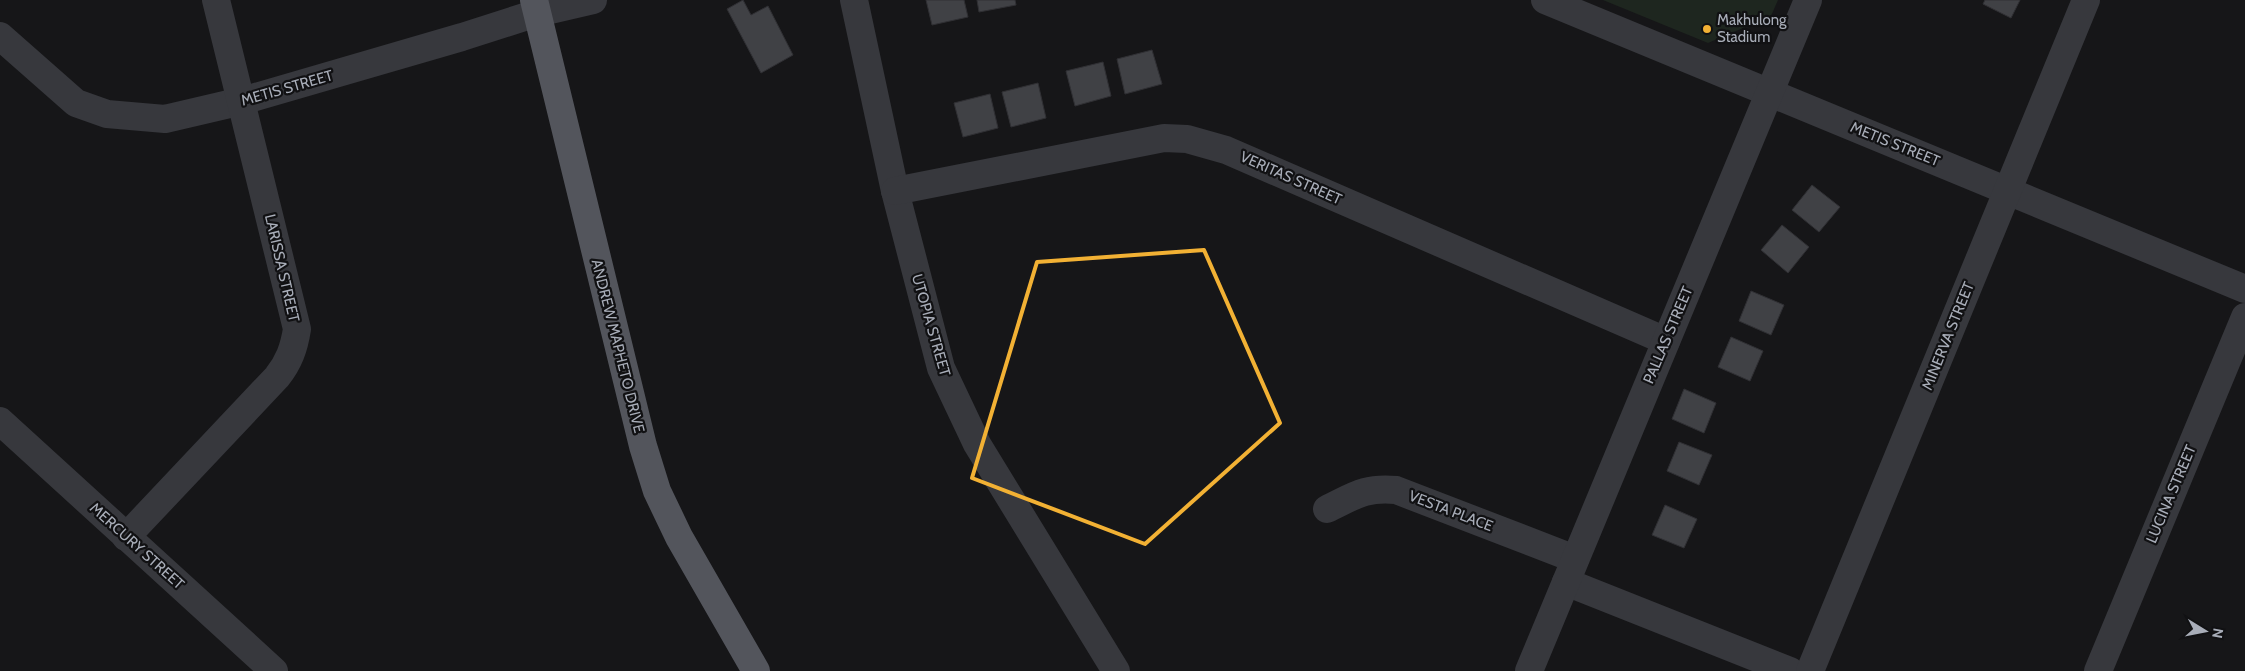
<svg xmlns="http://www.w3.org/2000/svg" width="2245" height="671" font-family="Cabin,sans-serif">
<rect width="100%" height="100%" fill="#161618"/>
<path fill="#1e261f" d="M1603 0H1778L1771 16 1708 43Z"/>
<g fill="#404145" stroke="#303034">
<path d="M743 0 751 15 768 6 793 55 761 73 727 9Z"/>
<path d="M926 0H964L968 17 932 25Z"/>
<path d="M977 0H1015L1016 5 979 12Z"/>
<path d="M1985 0H2020L2011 18 1983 4Z"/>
<path d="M1152 50 1162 84 1125 94 1117 59Z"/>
<path d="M1103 62 1111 96 1075 106 1066 71Z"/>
<path d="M1038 83 1046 118 1011 127 1002 92Z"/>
<path d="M990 94 998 128 963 137 954 103Z"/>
<path d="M1812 185 1840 207 1819 232 1792 210Z"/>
<path d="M1782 225 1809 247 1788 273 1761 250Z"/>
<path d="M1751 291 1784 305 1771 335 1739 321Z"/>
<path d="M1731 337 1763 351 1750 381 1718 367Z"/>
<path d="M1684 389 1716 403 1704 433 1672 419Z"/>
<path d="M1679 442 1712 455 1699 485 1667 471Z"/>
<path d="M1665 505 1697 519 1684 548 1652 535Z"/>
</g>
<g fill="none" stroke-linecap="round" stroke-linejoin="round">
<g stroke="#37383d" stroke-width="28">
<path d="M854 0 895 191 941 368 977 444 1116 671"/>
<path d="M1545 0 2245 289"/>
<path d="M0 36 76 103 107 114 165 119 242 101 462 37 537 13 593 0"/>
<path d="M895 191 1164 138 1187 139 1226 150 1666 341"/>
<path d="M0 421 274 671"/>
<path d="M1327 509C1354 496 1365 487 1396 490L1575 559"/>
<path d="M126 537 277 377C289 362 294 348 297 329L216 0"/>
<path d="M1566 582 1790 671"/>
<path d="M1529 671 1808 0"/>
<path d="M1810 671 2086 0"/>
<path d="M2098 671 2245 317"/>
</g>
<path stroke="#53555c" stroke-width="28" d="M534 0 643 446 657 491 679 537 756 671"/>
</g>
<path fill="none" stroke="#f2b134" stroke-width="4" stroke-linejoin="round" d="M1204 250 1280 423 1145 544 972 478 1037 262Z"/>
<circle fill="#f2b134" stroke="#111113" stroke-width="2" cx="1707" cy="29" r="5"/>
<g text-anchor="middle" stroke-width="4.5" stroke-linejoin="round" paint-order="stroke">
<g font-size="15" fill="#a8adb8" stroke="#111113" text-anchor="start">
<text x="1717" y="25">Makhulong<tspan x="1717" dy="17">Stadium</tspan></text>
</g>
<g font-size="15" fill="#a8adb8" stroke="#111113">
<text transform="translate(287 88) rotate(-16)" y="5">METIS STREET</text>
<text transform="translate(1895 144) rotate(22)" y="5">METIS STREET</text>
<text transform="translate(1291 178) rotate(24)" y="5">VERITAS STREET</text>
<text transform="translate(282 268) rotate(77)" y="5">LARISSA STREET</text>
<text transform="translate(931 325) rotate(74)" y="5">UTOPIA STREET</text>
<text transform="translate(1668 335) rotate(-67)" y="5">PALLAS STREET</text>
<text transform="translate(1948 336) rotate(-68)" y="5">MINERVA STREET</text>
<text transform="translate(618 346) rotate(76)" y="5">ANDREW MAPHETO DRIVE</text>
<text transform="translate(2171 494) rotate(-67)" y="5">LUCINA STREET</text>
<text transform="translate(1451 511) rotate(21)" y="5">VESTA PLACE</text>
<text transform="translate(137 546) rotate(42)" y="5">MERCURY STREET</text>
</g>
</g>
<g transform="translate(2205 631) rotate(100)" stroke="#111113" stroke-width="4" paint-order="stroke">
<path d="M0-4L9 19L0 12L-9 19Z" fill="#a8adb8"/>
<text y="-8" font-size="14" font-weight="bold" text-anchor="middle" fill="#a8adb8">N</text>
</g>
</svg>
